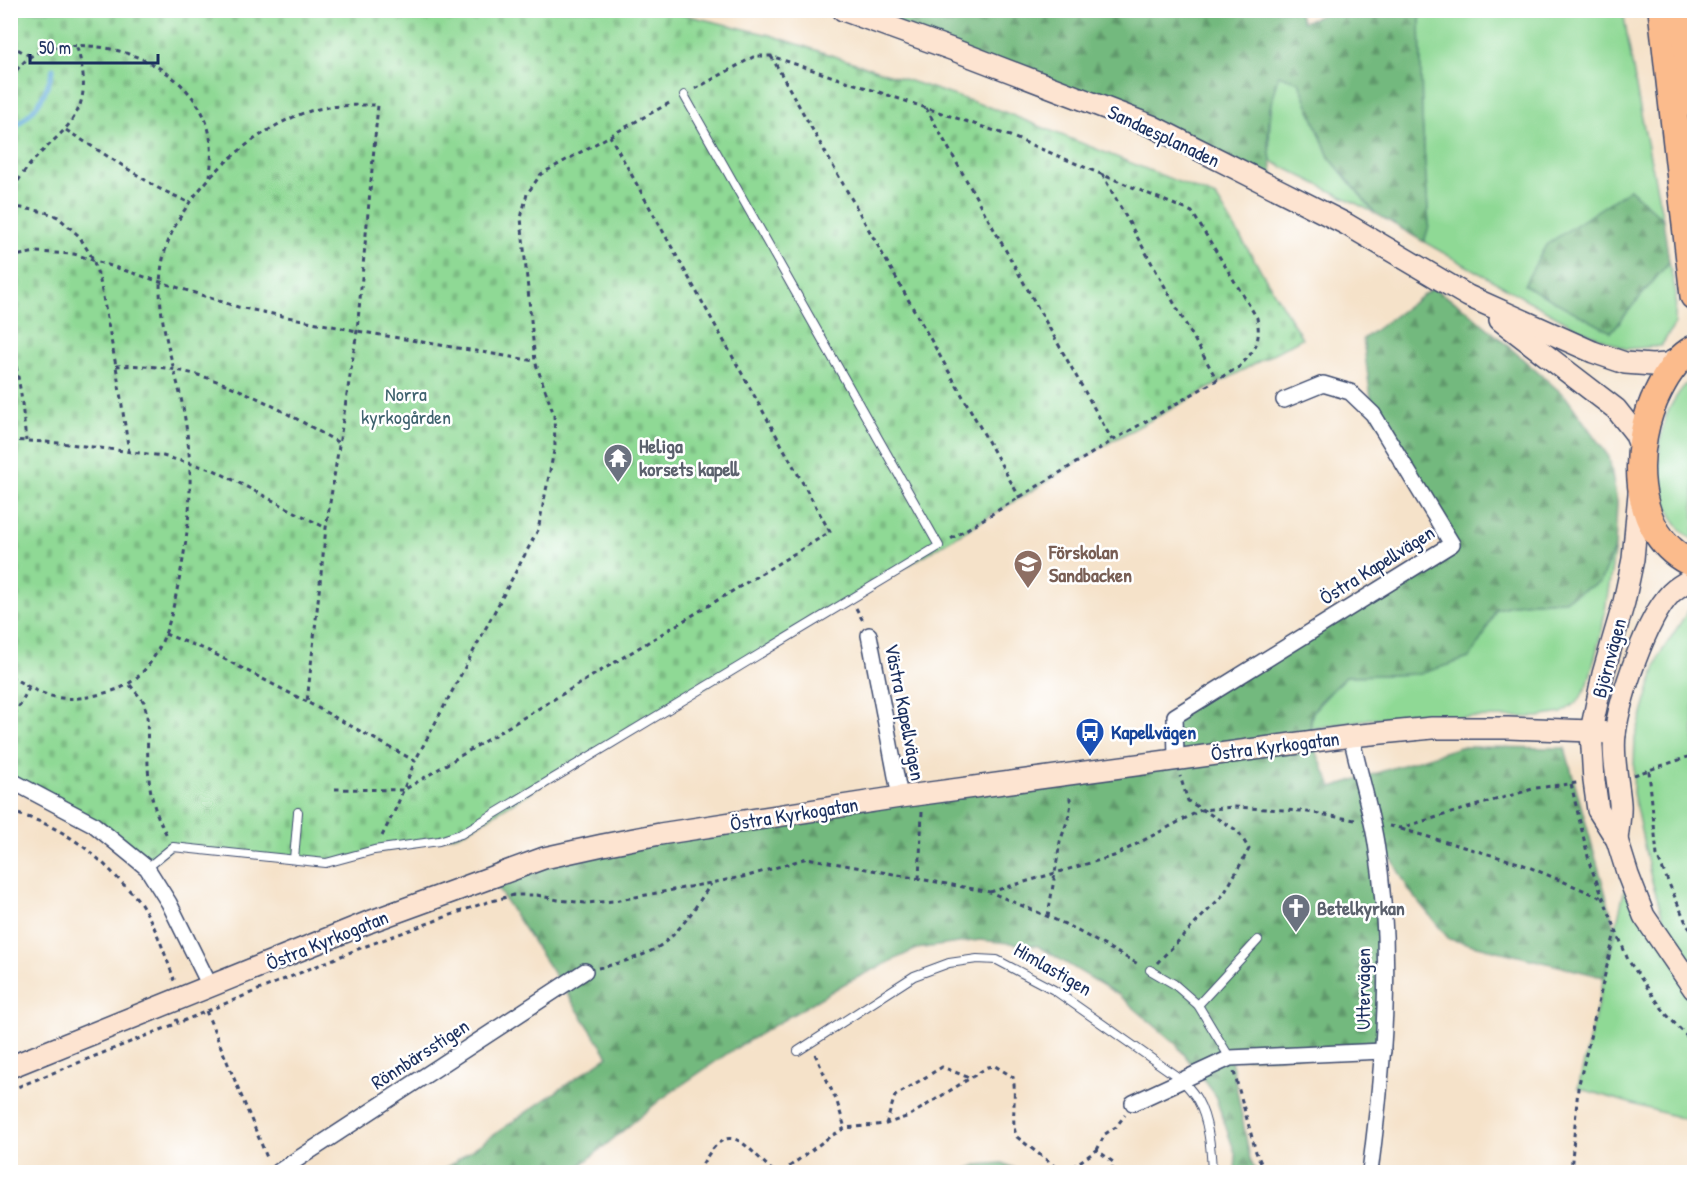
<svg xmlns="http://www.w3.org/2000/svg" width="1705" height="1183" font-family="'Patrick Hand',sans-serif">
<defs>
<pattern id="forest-firs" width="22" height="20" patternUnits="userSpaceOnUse" patternTransform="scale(1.5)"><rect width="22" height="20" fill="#73b97e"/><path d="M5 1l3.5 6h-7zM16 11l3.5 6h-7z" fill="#5e976a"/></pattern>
<pattern id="cemetery-stones" width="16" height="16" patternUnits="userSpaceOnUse" patternTransform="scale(1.5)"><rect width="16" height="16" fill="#8fd995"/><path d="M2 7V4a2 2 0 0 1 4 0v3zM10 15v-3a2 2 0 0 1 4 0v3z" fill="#7bbb83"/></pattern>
</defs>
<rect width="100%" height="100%" fill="#fff"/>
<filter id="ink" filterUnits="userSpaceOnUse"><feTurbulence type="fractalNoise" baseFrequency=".0167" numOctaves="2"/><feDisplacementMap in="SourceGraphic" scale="12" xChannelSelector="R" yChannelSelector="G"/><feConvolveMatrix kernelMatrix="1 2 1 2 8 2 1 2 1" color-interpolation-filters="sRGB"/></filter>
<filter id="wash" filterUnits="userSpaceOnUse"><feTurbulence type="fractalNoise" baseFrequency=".008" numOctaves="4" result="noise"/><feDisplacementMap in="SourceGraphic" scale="24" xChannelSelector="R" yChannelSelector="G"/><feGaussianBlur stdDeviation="1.35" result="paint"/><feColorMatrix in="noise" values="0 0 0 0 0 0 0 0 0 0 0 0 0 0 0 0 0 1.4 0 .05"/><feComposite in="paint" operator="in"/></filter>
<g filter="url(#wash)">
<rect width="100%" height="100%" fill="#f5e2c9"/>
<g fill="#8fd995" stroke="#55847a" stroke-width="1.5">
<path d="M1426 10 1623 11 1639 104 1663 219 1630 189 1611 332 1669 262 1676 293 1675 324 1661 346 1626 349 1579 329 1424 242 1429 226 1422 117 1420 18Z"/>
<path d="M1278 74 1299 82 1329 157 1375 213 1271 161C1267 131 1271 104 1278 74Z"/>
<path d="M1694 377V540C1660 521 1655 461 1663 427 1667 408 1680 388 1694 377Z"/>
<path d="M1615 547 1602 630 1588 684 1579 700 1562 713 1538 717 1376 718 1310 729 1313 711 1346 676 1420 674 1484 635 1496 609 1520 603 1564 600 1600 582Z"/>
<path d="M1694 608V920L1692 922 1694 925V970L1665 924 1651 878 1633 793 1635 738 1659 656 1688 611Z"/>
<path d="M1628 875 1694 989V1122L1578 1088Z"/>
</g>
<g fill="url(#forest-firs)" stroke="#47746e" stroke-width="1.5">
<path d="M1297 10 1303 22 1332 11H1426L1420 18 1422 117 1429 226 1424 242 1375 213 1329 157 1299 82 1278 75 1270 108 1268 140 1275 189 1151 126 843 11Z"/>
<path d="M1630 189 1663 219 1669 262 1611 332 1524 285 1546 245Z"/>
<path d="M1433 288 1467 310 1566 397 1609 457 1617 502 1615 547 1600 582 1564 600 1520 603 1496 609 1484 635 1469 658 1420 674 1346 676C1337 686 1320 699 1314 710 1302 730 1324 768 1332 787L1460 747 1565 748 1616 931 1604 977 1449 939 1409 890 1373 825 1385 952 1383 1051 1231 1059 1250 1159 1257 1172H1235L1236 1156 1214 1093 1176 1044 1119 995 1038 946 980 940 916 949 844 984 731 1051 660 1100 573 1172H440L608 1056 490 877 544 858 1176 758 1175 716 1452 544 1373 414 1363 339Z"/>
<path d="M1003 1163 1022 1172H961L977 1165Z"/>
</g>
<path fill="url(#cemetery-stones)" stroke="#55847a" stroke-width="1.5" d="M664 10 770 35 1004 112 1216 197 1302 338 1112 441 1020 498 461 834 326 863 173 847 147 868 93 824 11 780 10 11Z"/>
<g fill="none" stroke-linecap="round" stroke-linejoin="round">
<path stroke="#65addc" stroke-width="5" d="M10 134C17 124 26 118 34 109 44 98 49 83 53 69"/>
</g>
</g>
<g filter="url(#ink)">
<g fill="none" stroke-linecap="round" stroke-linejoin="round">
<g stroke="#3c4a6e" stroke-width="10">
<g id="lane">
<path d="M294 859 298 812"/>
<path d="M147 868 173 847 326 863 374 850 439 841 461 834 939 546 684 95"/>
<path d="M1150 970 1174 984 1198 1005 1230 1058"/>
<path d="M1198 1005 1258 940"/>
<path d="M798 1051 914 976 949 963 977 959 997 960 1054 990 1182 1080C1187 1086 1193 1092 1197 1099 1209 1120 1211 1149 1212 1172"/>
</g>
</g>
<g stroke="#3c4a6e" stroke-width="18">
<g id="street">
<path d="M869 635 900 797"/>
<path d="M1351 736C1359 772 1370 807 1376 843 1394 953 1384 1063 1370 1172"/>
<path d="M1176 758 1175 716 1452 544 1373 414 1350 392 1323 384 1284 400"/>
<path d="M10 780 93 824 147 868 169 903 210 986"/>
<path d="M1133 1103 1230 1058 1383 1051"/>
<path d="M278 1172 585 971"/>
</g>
</g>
<g stroke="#3c4a6e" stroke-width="24">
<g id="secondary">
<path d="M843 10 954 50 1152 126 1346 224 1468 296 1593 352 1625 363 1652 365 1666 364 1682 357"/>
<path d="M1500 320 1616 409 1635 433 1641 448"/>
<path d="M1639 493 1633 559 1624 602 1603 674 1591 731 1594 781 1598 810 1617 840 1628 875 1644 916 1694 989"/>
<path d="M1617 840C1618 828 1621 815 1620 803 1618 780 1612 756 1615 734 1620 697 1646 619 1671 593 1678 586 1686 582 1694 578"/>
<path d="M10 1067 369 922 544 858 603 845 660 834 900 797 1351 736 1432 728H1508L1591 731 1615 734"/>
</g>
</g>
<g stroke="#3c4a6e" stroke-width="30">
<g id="highway">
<path d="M1662 10 1694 296"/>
<path d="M1683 10 1694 104"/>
<path d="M1694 349C1678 357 1667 374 1659 390 1631 443 1629 537 1694 564"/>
</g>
</g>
<g stroke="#3c4a6e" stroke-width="3" stroke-dasharray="4.5 4.5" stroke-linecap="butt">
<path d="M10 45 30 56"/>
<path d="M771 56 1020 498"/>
<path d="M10 77C17 70 23 62 30 57 39 50 53 47 65 46 112 42 167 61 195 101 212 124 213 148 210 176"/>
<path d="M695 89 755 56H771L1010 136 1192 212 1257 318C1261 342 1256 349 1239 367L1112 441 949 540"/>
<path d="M926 108 1112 440"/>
<path d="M66 130 158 188 190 203"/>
<path d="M1102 174 1217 380"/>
<path d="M10 197C37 131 106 134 76 45"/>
<path d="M10 206 45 212 58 217 79 236 93 259 100 281 116 366 129 452"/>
<path d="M10 257 36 252 74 254 238 307 357 331 535 361"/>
<path d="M10 331 21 394 26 441"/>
<path d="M116 366C203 361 267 402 339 443"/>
<path d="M10 440 61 443 163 456 214 470 326 528"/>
<path d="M856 608 863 621"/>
<path d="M165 634 207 650 307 702"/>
<path d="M10 676C50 701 67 704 112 691 147 681 164 644 172 612 188 545 196 487 185 419 176 362 149 309 165 251 182 192 253 128 310 111 331 105 356 105 378 105L357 331 326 528 307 702 415 761 538 530 555 446 554 415 535 361 521 218 527 194 541 174 673 101"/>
<path d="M130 685 144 702 147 715C149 763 143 794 168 837"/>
<path d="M10 723 29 688"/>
<path d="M1649 771 1657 856 1687 925 1694 934"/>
<path d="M1634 775 1694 755"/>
<path d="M1571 784 1590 865 1628 960 1666 1014 1694 1044"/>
<path d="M335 789 404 790 830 532 610 136"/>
<path d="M10 812C56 823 91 848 122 883 129 890 138 898 143 907 157 929 165 955 174 979L172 980"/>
<path d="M1389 826 1400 828 1536 788 1577 783"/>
<path d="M1401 829 1519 863 1602 898"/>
<path d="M382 836 396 808 415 761"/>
<path d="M919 879 922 812"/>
<path d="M990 892 1114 856 1201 810 1233 807 1301 811 1355 820"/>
<path d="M1048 916 1060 842 1068 819 1071 804 1069 794"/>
<path d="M1157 963 1224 894 1249 849 1238 831 1188 801 1180 776"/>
<path d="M598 968C618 964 649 955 664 943 684 927 697 904 711 884"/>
<path d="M206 1011 268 1160"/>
<path d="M176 1019 178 1023 358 949 481 904 514 895H537L558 900 585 903 614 901 748 876 807 858 990 892 1065 924 1140 965"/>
<path d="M815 1054 837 1102 845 1128"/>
<path d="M1234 1072 1256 1152 1265 1172"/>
<path d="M10 1090 178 1023"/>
<path d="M886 1124 895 1096 942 1067 970 1078"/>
<path d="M1097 1150 1105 1134 1116 1127 1125 1115"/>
<path d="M698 1172C728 1116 739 1140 774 1172"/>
<path d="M782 1172 828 1138 845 1128 886 1124 909 1116 988 1067 995 1066 1013 1077C1017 1095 1010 1124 1017 1137L1062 1172"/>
<path d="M1065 1172 1097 1150 1113 1162 1112 1172"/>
<path d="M1571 1172 1578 1088 1615 932"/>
</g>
<use href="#lane" stroke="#fff" stroke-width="8"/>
<use href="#street" stroke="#fff" stroke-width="15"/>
<use href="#secondary" stroke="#fde4d1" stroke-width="21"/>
<use href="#highway" stroke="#fbbb8c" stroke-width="27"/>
</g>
</g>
<defs>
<g id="temple-pin" transform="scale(1.5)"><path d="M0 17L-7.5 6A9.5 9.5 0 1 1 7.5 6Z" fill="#6b7280" stroke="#fff"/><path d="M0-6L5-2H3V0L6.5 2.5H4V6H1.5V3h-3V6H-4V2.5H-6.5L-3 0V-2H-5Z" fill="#fff"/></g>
<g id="school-pin" transform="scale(1.5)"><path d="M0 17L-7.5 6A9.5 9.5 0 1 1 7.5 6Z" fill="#8d6e63" stroke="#fff"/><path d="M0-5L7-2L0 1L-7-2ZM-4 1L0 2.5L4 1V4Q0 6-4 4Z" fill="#fff"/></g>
<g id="bus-pin" transform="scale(1.5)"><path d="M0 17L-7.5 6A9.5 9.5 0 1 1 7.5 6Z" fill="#1a4fb4" stroke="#fff"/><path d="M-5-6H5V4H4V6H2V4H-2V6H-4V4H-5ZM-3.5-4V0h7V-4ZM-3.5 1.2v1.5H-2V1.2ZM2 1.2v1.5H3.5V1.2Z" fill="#fff"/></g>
<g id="church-pin" transform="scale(1.5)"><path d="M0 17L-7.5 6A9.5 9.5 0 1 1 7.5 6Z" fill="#6b7280" stroke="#fff"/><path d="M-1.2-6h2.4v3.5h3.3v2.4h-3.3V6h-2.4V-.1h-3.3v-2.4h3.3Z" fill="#fff"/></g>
</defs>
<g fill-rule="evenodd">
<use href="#temple-pin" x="618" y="458"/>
<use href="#school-pin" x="1028" y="564"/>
<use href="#bus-pin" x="1090" y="732"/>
<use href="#church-pin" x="1296" y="908"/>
</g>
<g text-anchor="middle" stroke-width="5" stroke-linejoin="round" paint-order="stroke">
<g font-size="20" fill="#1b2f5e" stroke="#fff">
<text transform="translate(1164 136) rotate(25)" y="7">Sandaesplanaden</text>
<text transform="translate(1377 565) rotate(-32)" y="7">Östra Kapellvägen</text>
<text transform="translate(1609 658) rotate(-75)" y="7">Björnvägen</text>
<text transform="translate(905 712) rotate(79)" y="7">Västra Kapellvägen</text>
<text transform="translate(1275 746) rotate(-7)" y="7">Östra Kyrkogatan</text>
<text transform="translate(794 814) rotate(-9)" y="7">Östra Kyrkogatan</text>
<text transform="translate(327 940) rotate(-22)" y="7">Östra Kyrkogatan</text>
<text transform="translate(1053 969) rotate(30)" y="7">Himlastigen</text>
<text transform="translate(1363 989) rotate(-90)" y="7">Uttervägen</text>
<text transform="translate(420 1054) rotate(-33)" y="7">Rönnbärsstigen</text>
</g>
<g font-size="20" fill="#3e626e" stroke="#fff">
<text x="406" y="401">Norra<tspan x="406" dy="23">kyrkogården</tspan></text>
</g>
<g font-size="20" font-weight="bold" fill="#5b616d" stroke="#fff" text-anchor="start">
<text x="639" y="453">Heliga<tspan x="639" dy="23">korsets kapell</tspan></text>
<text x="1317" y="915">Betelkyrkan</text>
</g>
<g font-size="20" font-weight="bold" fill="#785e54" stroke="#fff" text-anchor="start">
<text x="1049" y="559">Förskolan<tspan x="1049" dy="23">Sandbacken</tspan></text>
</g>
<g font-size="20" font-weight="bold" fill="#164399" stroke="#fff" text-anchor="start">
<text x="1111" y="739">Kapellvägen</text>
</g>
</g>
<rect width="1705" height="1183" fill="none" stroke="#fff" stroke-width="36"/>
<path d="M30 54v9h128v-9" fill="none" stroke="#1b2f5e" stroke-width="3"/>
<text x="39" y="54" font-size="18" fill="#1b2f5e" stroke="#ffffff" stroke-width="4.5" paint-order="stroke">50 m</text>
</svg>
